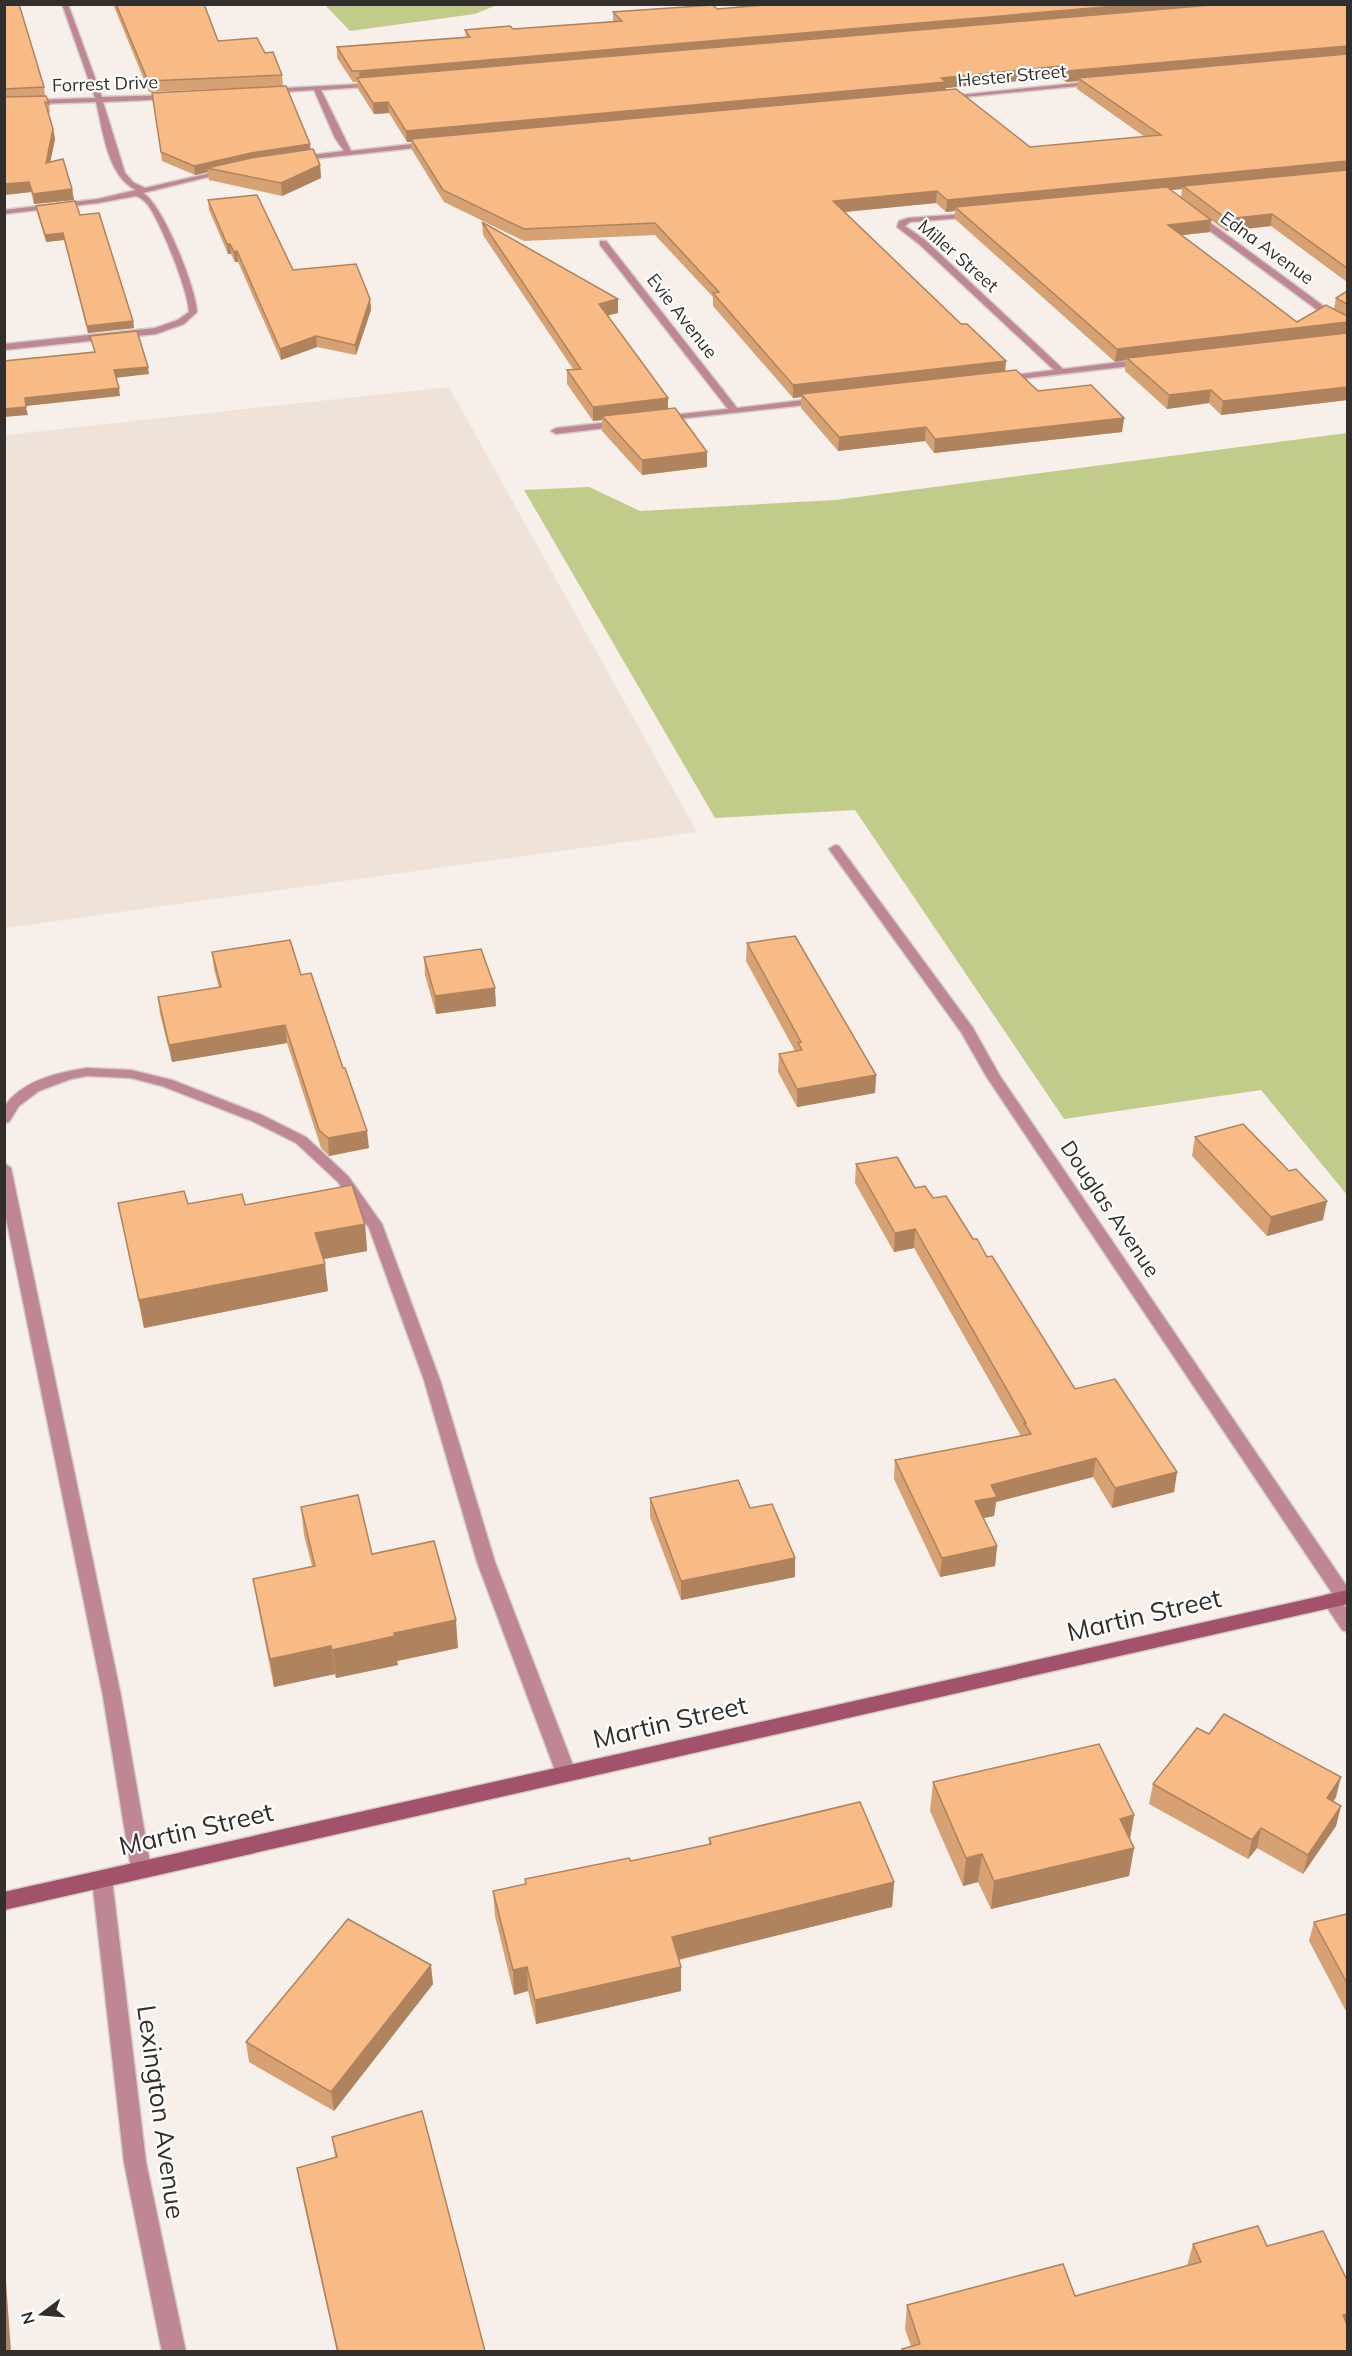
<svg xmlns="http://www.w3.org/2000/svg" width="1352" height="2356" font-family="Mulish,sans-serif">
<rect width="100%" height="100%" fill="#f7f0ea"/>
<path fill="#efe2d8" d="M449 387 697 832 5 928V435Z"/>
<g fill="#c1cc8b">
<path d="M325 5H497L475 14 350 31Z"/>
<path d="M1347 433V1195L1261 1090 1064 1119 855 810 715 818 524 490 589 487 640 511 835 500Z"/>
</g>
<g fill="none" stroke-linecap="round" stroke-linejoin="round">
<g stroke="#d3cdc8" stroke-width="3">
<g id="street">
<path d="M62 4H68L102 97 171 95 175 97 171 99 103 102 125 173 133 182 145 188 228 169 232 171 143 193C163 205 196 288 197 312L184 324 156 334 4 350V344L155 328 178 320 189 312C188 290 161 223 148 205 145 201 141 198 136 196L98 203 4 214V210L98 199 136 190C107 176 103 130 96 102L4 105V101L95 98Z"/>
<path d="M1097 81 1099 84 944 99 940 97Z"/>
<path d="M380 83 378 86 321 90 351 151 430 142 433 146 293 161 292 159 296 157 344 151 335 138 314 90 267 93 263 91 267 89Z"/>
<path d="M978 213V217H975L910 222 905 226 925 240 1063 369 1145 359 1150 362 1148 364 1002 381 1000 379 1005 376 1054 370 919 244 897 227 899 221 908 218Z"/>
<path d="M1191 213H1197L1333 313 1348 321V328L1327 317 1191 217Z"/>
<path d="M600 241H606L737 408 820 398 823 399V403L659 421 657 419 662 416 728 409 600 245Z"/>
<path d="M620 421 623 422V426L556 434 551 431 556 428Z"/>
<path d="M835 845 839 846 973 1028 1000 1076 1348 1588V1603L1343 1604 1348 1610V1632L1342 1630 1322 1600 1325 1595 1332 1593 986 1076 961 1032 829 849Z"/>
<path d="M87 1068 131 1070 172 1080 262 1115 306 1137 348 1176 382 1224 440 1380 495 1562 576 1773 573 1779 566 1781 559 1779 556 1773 477 1562 424 1380 369 1228 338 1182 296 1143 252 1121 162 1086 131 1078 87 1076 71 1079 39 1091 19 1106 9 1122 4 1123V1107L7 1103C25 1080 59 1072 87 1068Z"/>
<path d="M4 1163 11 1168 121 1696 151 1869 148 1875 141 1877 134 1875 131 1869 103 1696 4 1208Z"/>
<path d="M102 1871 109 1873 112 1879 146 2162 186 2352H162L124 2162 92 1879 95 1873Z"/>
</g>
</g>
<g stroke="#d3cdc8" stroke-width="3">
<path id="secondary" d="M1348 1590V1604L4 1910V1892Z"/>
</g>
<use href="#street" fill="#bf8795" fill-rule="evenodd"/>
<use href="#secondary" fill="#a2526a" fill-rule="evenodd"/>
</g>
<g fill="#d6a173" fill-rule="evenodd">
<path d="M4 4 44 87 45 96 49 104 50 113 48 112 53 129 55 139 50 162 72 189 74 200 34 204 31 192 4 195Z"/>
<path d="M113 4H204L218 41 265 53 282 75 283 86 149 92Z"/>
<path d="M1347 4V282L1271 226 1226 231 1181 198 1182 189 1170 190 1211 220 1210 232 1182 235 1297 322 1334 309 1336 298 1347 291V400L1221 415 1209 403 1167 409 1125 371 1126 360 1115 362 955 219V211L946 212 936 203 845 212 1005 371 1038 391 1124 418 1122 432 934 453 925 441 838 451 801 408V397L793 398 713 306V297L655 235 524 241 444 202 412 150 411 142H407L389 113 374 114 358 89 357 82H353L337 58V47L466 37 465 30 513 29 613 22V12L717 9ZM1059 77 1066 82 1078 81 1077 89 1145 137 1030 147 946 90V88Z"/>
<path d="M152 93 310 149 320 165 321 178 282 196 209 180 208 172 195 175 162 161Z"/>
<path d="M208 200 293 270 370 299 371 310 356 355 317 347 281 360 238 262H235L231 254H228L209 210Z"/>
<path d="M36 206 80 215 133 321 134 328 88 333 64 240 46 242 37 212Z"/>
<path d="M482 222 618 313 607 316 668 409 707 452V467L642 475 602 431V420L593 421 567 384V370L573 369 483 235Z"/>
<path d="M747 943 876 1075 875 1093 797 1107 778 1072 779 1054 795 1051 746 961Z"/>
<path d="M212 952 301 975 369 1148 329 1156 321 1148 287 1043 172 1062 160 1014 158 997 219 988 214 969Z"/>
<path d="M424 957 496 1006 436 1014 425 975Z"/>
<path d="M1195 1137 1323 1220 1267 1236 1192 1156Z"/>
<path d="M856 1164 915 1188 933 1198 973 1239 987 1257 1075 1389 1177 1472 1174 1492 1112 1508 1093 1477 996 1502 994 1516 983 1518 997 1546 995 1566 940 1577 894 1479 895 1460 1021 1436 914 1248 894 1252 855 1183Z"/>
<path d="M118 1203 245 1205 365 1224 367 1251 323 1259 328 1291 144 1328Z"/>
<path d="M650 1498 750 1508 795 1558V1577L681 1600 650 1517Z"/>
<path d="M301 1507 372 1554 458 1648 397 1661 398 1665 336 1678 335 1674 274 1687 258 1607 253 1579 312 1566 304 1535Z"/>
<path d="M933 1782 1134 1815 1130 1839 1134 1848 1129 1876 991 1909 978 1882 963 1886 930 1811Z"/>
<path d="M1153 1784 1336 1797 1333 1802 1341 1806 1336 1826 1303 1874 1257 1848 1248 1859 1149 1804Z"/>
<path d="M709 1838 894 1882 892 1907 679 1960 681 1991 536 2024 528 1991 514 1995 495 1916 493 1891 525 1884V1879L631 1861 709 1844Z"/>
<path d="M1347 1914V2013L1309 1941 1314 1922Z"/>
<path d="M433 1984 334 2111 249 2062 246 2042Z"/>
<path d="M422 2111 485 2352H337L302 2195 297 2168 335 2157 332 2137Z"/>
<path d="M1193 2244 1267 2246 1347 2352H902V2349L911 2346 905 2329 907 2305 1075 2296 1187 2266Z"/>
</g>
<g fill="#ae835e">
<path d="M1139 4H1258L360 82 359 71Z"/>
<path d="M1347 46V57L1078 78V81L1066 82 1067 71Z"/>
<path d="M1060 66 1059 77 946 88 945 93 411 139V142H407L406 131Z"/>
<path d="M388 102 389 113 374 114 373 103Z"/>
<path d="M53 129 55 139 48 173 46 163Z"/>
<path d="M310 144 311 153 207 168 208 172 195 175 194 166 251 153Z"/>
<path d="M1347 161V173L1183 186 1182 189 959 210 955 207V211L946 212 947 200Z"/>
<path d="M320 165 321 178 282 196 281 183Z"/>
<path d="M29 182 31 192 4 195V184Z"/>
<path d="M72 189 74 200 34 204 33 194Z"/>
<path d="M937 191 936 203 833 213V201Z"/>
<path d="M1272 214 1271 226 1226 231 1227 219Z"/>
<path d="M1211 220 1210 232 1166 237 1168 225Z"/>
<path d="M63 233 64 240 46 242 45 235Z"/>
<path d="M227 244H230L231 254H228Z"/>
<path d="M237 251 238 262H235L234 252Z"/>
<path d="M370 299 371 310 356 355 355 345Z"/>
<path d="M618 299V313L599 317V304Z"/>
<path d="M133 321 134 328 88 333 87 326Z"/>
<path d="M1347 322V335L1127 358 1126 360 1115 362 1117 349Z"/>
<path d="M316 336 317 347 281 360 280 349Z"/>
<path d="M1006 361 1005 374 801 394V397L793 398V385Z"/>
<path d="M148 367 149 374 115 378 114 370Z"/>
<path d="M1347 387V400L1221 415 1223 401Z"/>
<path d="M119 388 120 396 26 406 25 398Z"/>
<path d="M1211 390 1209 403 1167 409 1169 395Z"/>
<path d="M668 398V413L602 416V420L593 421V407Z"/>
<path d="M26 407 28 415 4 417V409Z"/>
<path d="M1124 418 1122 432 934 453 935 439Z"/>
<path d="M926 427 925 441 838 451 839 437Z"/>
<path d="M707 452V467L642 475V460Z"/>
<path d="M495 988 496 1006 436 1014 435 996Z"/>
<path d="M285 1025 287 1043 172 1062 169 1045Z"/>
<path d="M876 1075 875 1093 797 1107V1089Z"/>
<path d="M367 1131 369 1148 329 1156 328 1138Z"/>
<path d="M1327 1201 1323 1220 1267 1236 1271 1217Z"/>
<path d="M365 1224 367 1251 319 1260 315 1233Z"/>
<path d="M915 1229 914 1248 894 1252 895 1233Z"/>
<path d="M325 1264 328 1291 144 1328 139 1300Z"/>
<path d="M1096 1458 1093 1477 996 1502 994 1516 973 1520 975 1501 991 1485Z"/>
<path d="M1177 1472 1174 1492 1112 1508 1115 1488Z"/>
<path d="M997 1546 995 1566 940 1577 942 1558Z"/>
<path d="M795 1558V1577L681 1600V1581Z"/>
<path d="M456 1620 458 1648 397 1661 398 1665 336 1678 332 1650 394 1633Z"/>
<path d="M331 1646 335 1674 274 1687 270 1659Z"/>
<path d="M1341 1777 1336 1797 1322 1818 1327 1798Z"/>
<path d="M1341 1806 1336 1826 1303 1874 1308 1855Z"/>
<path d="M1134 1815 1129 1844 1120 1819Z"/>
<path d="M1261 1828 1257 1848 1248 1859 1252 1840Z"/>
<path d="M1134 1848 1129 1876 991 1909 994 1881Z"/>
<path d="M982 1854 978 1882 963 1886 966 1858Z"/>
<path d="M894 1882 892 1907 672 1961V1937Z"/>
<path d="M431 1965 433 1984 334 2111 331 2092Z"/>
<path d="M527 1967 528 1991 514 1995 513 1970Z"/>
<path d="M681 1967V1991L536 2024 535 2000Z"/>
<path d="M4 2253 11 2352H4Z"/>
<path d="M1347 2314V2335L1343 2315Z"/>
</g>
<g fill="#f9bb86" stroke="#ae835e" stroke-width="1.5">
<path d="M4 4H19L44 87 4 89Z"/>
<path d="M116 4H204L218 41 257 38 265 53 273 52 282 75 148 81Z"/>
<path d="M774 4H1139L359 71H352L337 47 470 37 465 30 510 26 513 29 622 21 613 12 713 5 717 9Z"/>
<path d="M1223 4H1347V46L1067 71 1060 66 941 78 946 82 406 131 388 102 373 103 357 78Z"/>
<path d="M1347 54V161L947 200 937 191 833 201 961 324H967L1006 361 793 385 713 293 719 292 655 223 524 229 443 190 411 139 956 89 1030 147 1161 135 1078 78Z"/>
<path d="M286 86 310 144 251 153 194 166 161 152 152 93Z"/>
<path d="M46 96 49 104 45 102 53 129 46 163 63 159 72 189 33 194 29 182 4 184V97Z"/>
<path d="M313 149 320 165 281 183 207 168 251 158Z"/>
<path d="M1347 170V268L1272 214 1227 219 1183 186Z"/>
<path d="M1167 187 1211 220 1168 225 1297 322 1326 305 1347 316V322L1117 349 955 207Z"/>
<path d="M257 195 293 270 356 264 370 299 355 345 316 336 280 349 237 251 234 252 230 244H227L208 200Z"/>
<path d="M75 201 80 215 99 213 133 321 87 326 63 233 45 235 36 206Z"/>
<path d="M482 222 618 299 599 304 668 398 593 407 567 370 581 369Z"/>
<path d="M1347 291V304L1336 298Z"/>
<path d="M137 331 148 367 114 370 119 388 25 398 26 407 4 409V361L95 352 90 336Z"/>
<path d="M1347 333V387L1223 401 1211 390 1169 395 1127 358Z"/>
<path d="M1016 370 1038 391 1091 385 1124 418 935 439 926 427 839 437 801 394Z"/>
<path d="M675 408 707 452 642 460 602 416Z"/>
<path d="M795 936 876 1075 797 1089 779 1054 802 1050 798 1043 801 1042 747 943Z"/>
<path d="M290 940 301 975 311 973 343 1068H345L367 1131 328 1138 319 1130 285 1025 169 1045 158 997 221 987 212 952Z"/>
<path d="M481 949 495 988 435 996 424 957Z"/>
<path d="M1243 1124 1289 1171 1296 1169 1327 1201 1271 1217 1195 1137Z"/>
<path d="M897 1157 915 1188 925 1186 933 1198 946 1196 973 1239H977L987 1257 992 1256 1075 1389 1115 1379 1177 1472 1115 1488 1096 1458 991 1485 997 1497 975 1501 997 1546 942 1558 895 1460 1031 1434 1024 1423H1026L915 1229 895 1233 856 1164Z"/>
<path d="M352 1185 365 1224 315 1233 325 1264 139 1300 118 1203 184 1191 188 1204 242 1194 245 1205Z"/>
<path d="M738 1480 750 1508 772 1504 795 1558 681 1581 650 1498Z"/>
<path d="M358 1495 372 1554 434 1541 456 1620 394 1633 395 1636 332 1650 331 1646 270 1659 253 1579 315 1566 301 1507Z"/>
<path d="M1224 1714 1341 1777 1327 1798 1341 1806 1308 1855 1261 1828 1252 1840 1153 1784 1197 1728 1209 1734Z"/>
<path d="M1099 1744 1134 1815 1120 1819 1134 1848 994 1881 982 1854 966 1858 933 1782Z"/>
<path d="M860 1802 894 1882 672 1937 681 1967 535 2000 527 1967 513 1970 493 1891 526 1884 525 1879 629 1858 631 1861 711 1844 709 1838Z"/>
<path d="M1347 1914V1983L1314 1922Z"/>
<path d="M348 1919 431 1965 331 2092 246 2042Z"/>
<path d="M422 2111 485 2351 482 2352H338L297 2168 337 2157 332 2137Z"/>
<path d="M1258 2226 1267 2246 1323 2231 1347 2280V2314L1343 2315 1347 2325V2352H903L902 2349 920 2344 907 2305 1063 2264 1075 2296 1201 2262 1193 2244Z"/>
</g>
<g text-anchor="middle" stroke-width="4.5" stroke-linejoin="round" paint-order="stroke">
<g font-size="18" fill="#312e2c" stroke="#fefefe">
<text transform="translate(1012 76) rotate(-5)" y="6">Hester Street</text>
<text transform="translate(105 84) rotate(-2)" y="6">Forrest Drive</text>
<text transform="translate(1267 248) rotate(36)" y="6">Edna Avenue</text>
<text transform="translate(958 256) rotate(41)" y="6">Miller Street</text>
<text transform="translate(682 316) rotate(52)" y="6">Evie Avenue</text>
</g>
<g font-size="21" fill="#312e2c" stroke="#fefefe">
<text transform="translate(1110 1209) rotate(56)" y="7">Douglas Avenue</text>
</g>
<g font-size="26" fill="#312e2c" stroke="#fefefe">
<text transform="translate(1144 1615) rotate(-13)" y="9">Martin Street</text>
<text transform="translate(670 1722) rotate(-13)" y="9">Martin Street</text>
<text transform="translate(196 1829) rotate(-13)" y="9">Martin Street</text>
<text transform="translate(161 2112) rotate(82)" y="9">Lexington Avenue</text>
</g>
</g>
<rect width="1352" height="2356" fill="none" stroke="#312e2c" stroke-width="12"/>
<g transform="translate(42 2314) rotate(254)" stroke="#fefefe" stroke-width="4.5" paint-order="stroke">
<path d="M0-4.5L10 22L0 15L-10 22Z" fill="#312e2c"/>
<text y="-9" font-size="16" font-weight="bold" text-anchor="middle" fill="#312e2c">N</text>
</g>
</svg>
